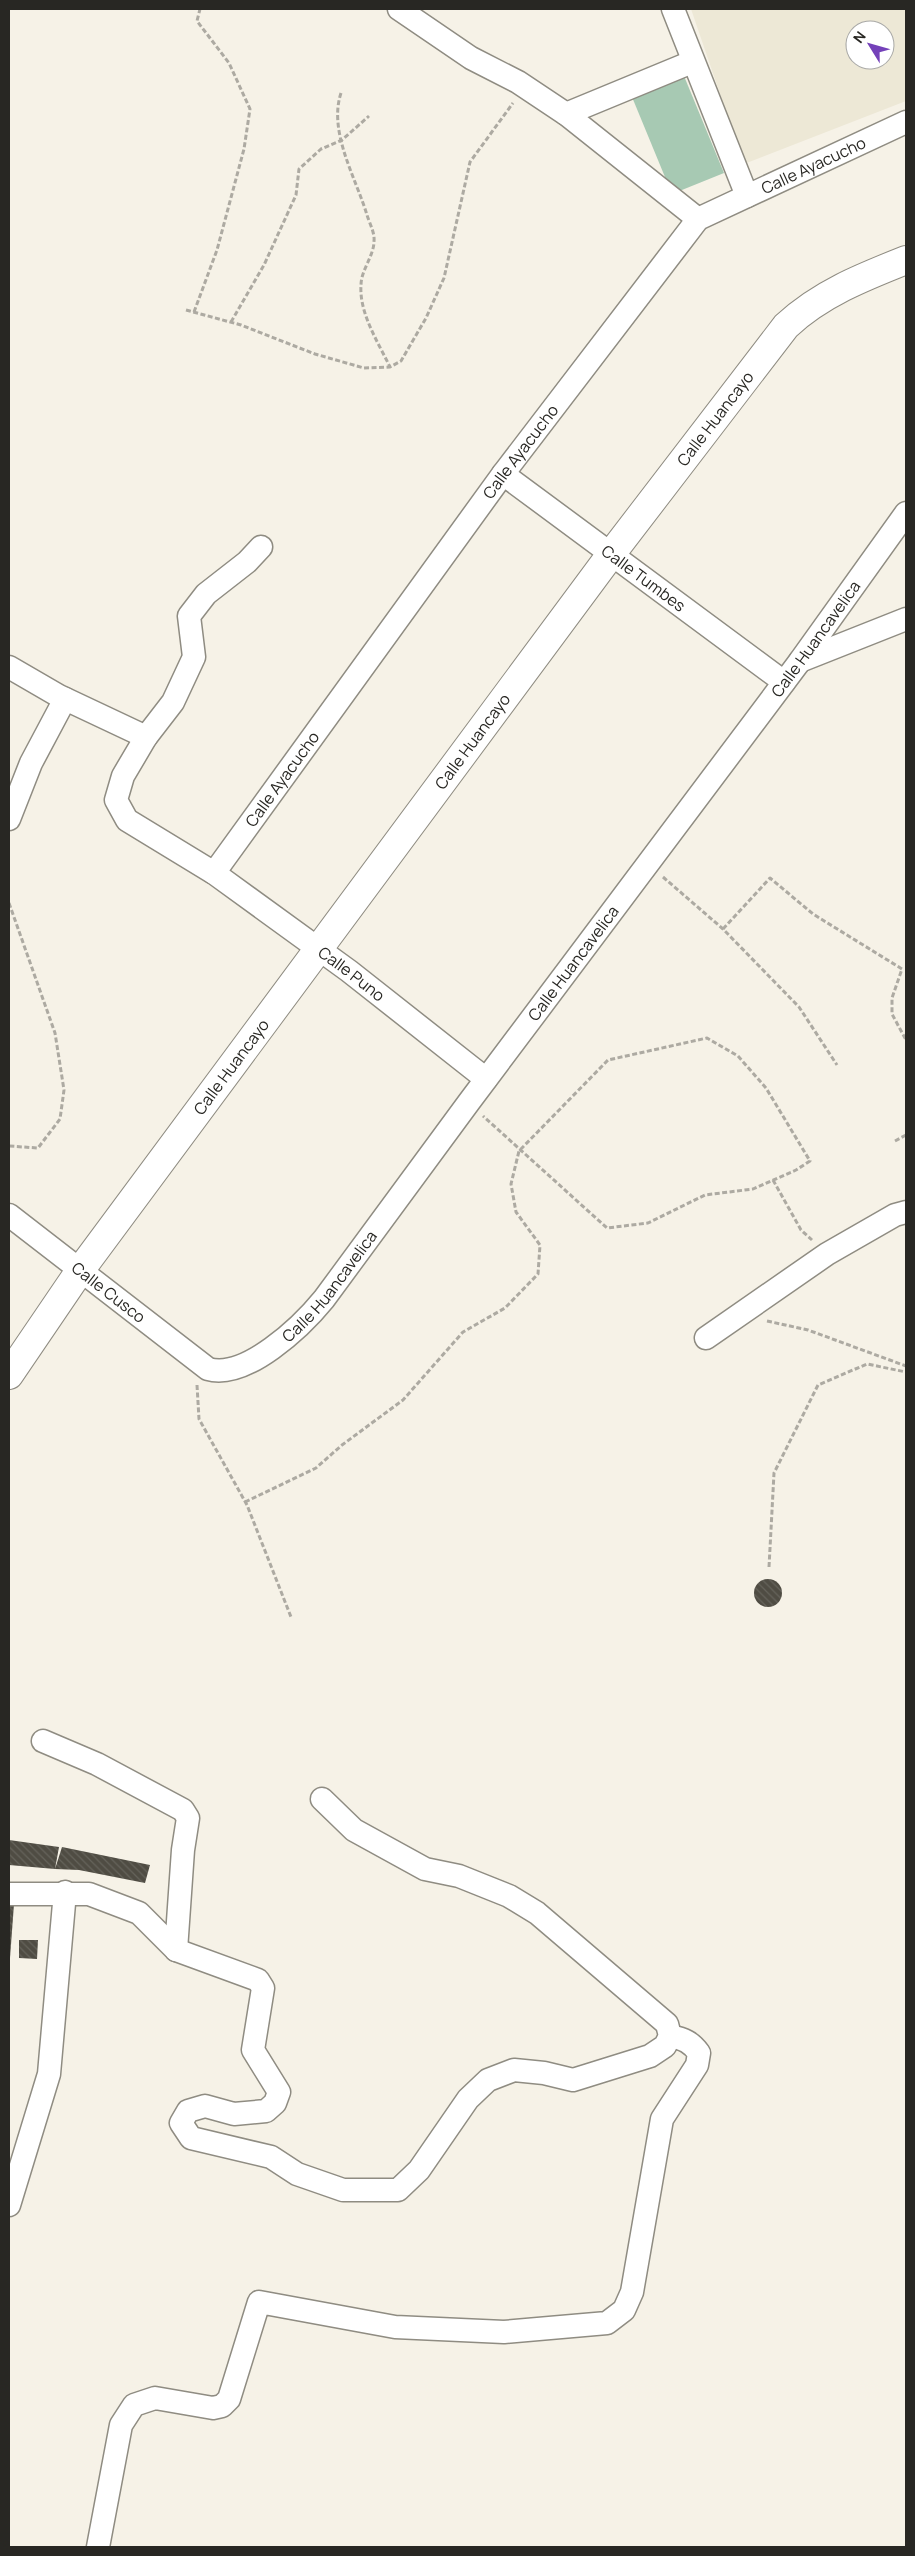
<svg xmlns="http://www.w3.org/2000/svg" width="915" height="2556" font-family="Manrope,sans-serif">
<defs>
<pattern id="building-back-hatch" width="6" height="6" patternUnits="userSpaceOnUse" patternTransform="scale(1.25)"><rect width="6" height="6" fill="#4f4c43"/><path d="M-1 5l2 2M0 0l6 6M5-1l2 2" fill="none" stroke="#65635b"/></pattern>
</defs>
<rect width="100%" height="100%" fill="#f6f2e7"/>
<path fill="#ede8d6" fill-rule="evenodd" d="M691 9H906V101L744 164ZM855 30H885V60H855Z"/>
<path fill="#a7c9b3" d="M684 76 724 173 672 194 632 97Z"/>
<g fill="url(#building-back-hatch)">
<circle cx="768" cy="1593" r="14"/>
<path d="M9 1840 59 1847 55 1869 62 1847 150 1865 145 1883 79 1870 55 1869 9 1865Z"/>
<path d="M9 1904H14L10 1958H9Z"/>
<path d="M19 1940H38L37 1959 19 1958Z"/>
</g>
<g fill="none" stroke-linecap="round" stroke-linejoin="round">
<g stroke="#8f8c82" stroke-width="25">
<g id="street">
<path d="M399 9 471 58 518 82 566 114 698 219"/>
<path d="M673 9 747 196"/>
<path d="M566 114 692 62"/>
<path id="s1" d="M503 474 784 682"/>
<path id="s2" d="M261 547 247 562 206 594 189 616 194 657 173 702 146 737 123 776 116 800 127 820 214 873 349 971 486 1079"/>
<path d="M800 661 906 619"/>
<path d="M9 667 59 696 146 737"/>
<path d="M9 819 31 763 65 699"/>
<path id="s3" d="M214 873 503 474 698 219 906 122"/>
<path id="s4" d="M9 1215 208 1369C246 1380 302 1326 324 1299L469 1102 800 661 906 513"/>
<path d="M706 1338 827 1254 895 1215 906 1212"/>
<path d="M43 1741 97 1764 183 1810 188 1818 183 1850 176 1950"/>
<path d="M9 1894H89L139 1913 176 1950 258 1980 263 1988 253 2050 279 2092 275 2103 266 2111 234 2114 205 2106 188 2111 181 2123 191 2138 271 2157 297 2174 343 2190H398L419 2170 468 2099 488 2080 514 2070 544 2073 573 2080 650 2056 665 2046 670 2036 667 2024 537 1913 509 1896 459 1876 425 1869 354 1830 322 1799"/>
<path d="M9 2205 49 2074 65 1892"/>
<path d="M98 2547 121 2425 134 2405 155 2398 213 2408 222 2406 229 2399 259 2302 395 2327 504 2332 607 2323 624 2310 632 2292 662 2119 697 2065 699 2053C691 2042 684 2039 670 2036"/>
</g>
</g>
<g stroke="#8f8c82" stroke-width="30">
<g id="secondary">
<path id="s5" d="M9 1375 79 1272 612 553 786 326C820 294 863 277 906 260"/>
</g>
</g>
<g stroke="#adaaa2" stroke-width="3" stroke-dasharray="5 2.5" stroke-linecap="butt">
<path d="M341 93C328 132 356 178 367 215 369 222 375 233 374 241 374 256 361 270 361 285 359 313 378 342 390 367"/>
<path d="M186 310 241 325 315 354 364 368 390 367 401 361 426 318 444 278 470 162 513 103"/>
<path d="M194 312 217 250 244 149 250 109 229 63 197 21 200 9"/>
<path d="M231 322 264 265 296 195 299 169 321 149 342 140 369 116"/>
<path d="M663 877 723 929 799 1007 837 1065"/>
<path d="M9 903 55 1033 64 1090 60 1119 38 1148 9 1146"/>
<path d="M723 929 770 878 813 914 902 969 892 998V1014L906 1040"/>
<path d="M895 1141 906 1135"/>
<path d="M773 1180 801 1230 812 1240"/>
<path d="M767 1321 808 1330 906 1366"/>
<path d="M197 1385 199 1419 247 1505 291 1617"/>
<path d="M245 1502 316 1468 342 1445 403 1400 463 1332 505 1308 538 1274 540 1245 516 1212 511 1184 519 1151 608 1060 707 1038 738 1056 766 1088 810 1161 796 1170 753 1189 705 1195 648 1223 607 1228 483 1116"/>
<path d="M769 1567 774 1473 818 1385 867 1364 906 1372"/>
</g>
<use href="#street" stroke="#fff" stroke-width="22"/>
<use href="#secondary" stroke="#fff" stroke-width="28"/>
</g>
<g text-anchor="middle" stroke-width="5" stroke-linejoin="round" paint-order="stroke">
<g font-size="16" fill="#282723" stroke="#fff">
<text dy="6" stroke="none"><textPath href="#s3" startOffset="941">Calle Ayacucho</textPath></text>
<text dy="6" stroke="none"><textPath href="#s5" startOffset="1189">Calle Huancayo</textPath></text>
<text dy="6" stroke="none"><textPath href="#s3" startOffset="521">Calle Ayacucho</textPath></text>
<text dy="6" stroke="none"><textPath href="#s1" startOffset="175">Calle Tumbes</textPath></text>
<text dy="6" stroke="none"><textPath href="#s4" startOffset="1216">Calle Huancavelica</textPath></text>
<text dy="6" stroke="none"><textPath href="#s5" startOffset="785">Calle Huancayo</textPath></text>
<text dy="6" stroke="none"><textPath href="#s3" startOffset="116">Calle Ayacucho</textPath></text>
<text dy="6" stroke="none"><textPath href="#s4" startOffset="811">Calle Huancavelica</textPath></text>
<text dy="6" stroke="none"><textPath href="#s2" startOffset="601">Calle Puno</textPath></text>
<text dy="6" stroke="none"><textPath href="#s5" startOffset="380">Calle Huancayo</textPath></text>
<text dy="6" stroke="none"><textPath href="#s4" startOffset="406">Calle Huancavelica</textPath></text>
<text dy="6" stroke="none"><textPath href="#s4" startOffset="126">Calle Cusco</textPath></text>
</g>
</g>
<rect width="915" height="2556" fill="none" stroke="#282723" stroke-width="20"/>
<g transform="translate(870 45) rotate(307)"><circle r="24" fill="#ffffff" stroke="#a9a9a7"/>
<path d="M0-4L9 19L0 12L-9 19Z" fill="#7441b9"/>
<text y="-8" font-size="14" font-weight="bold" text-anchor="middle" fill="#282723">N</text>
</g>
</svg>
